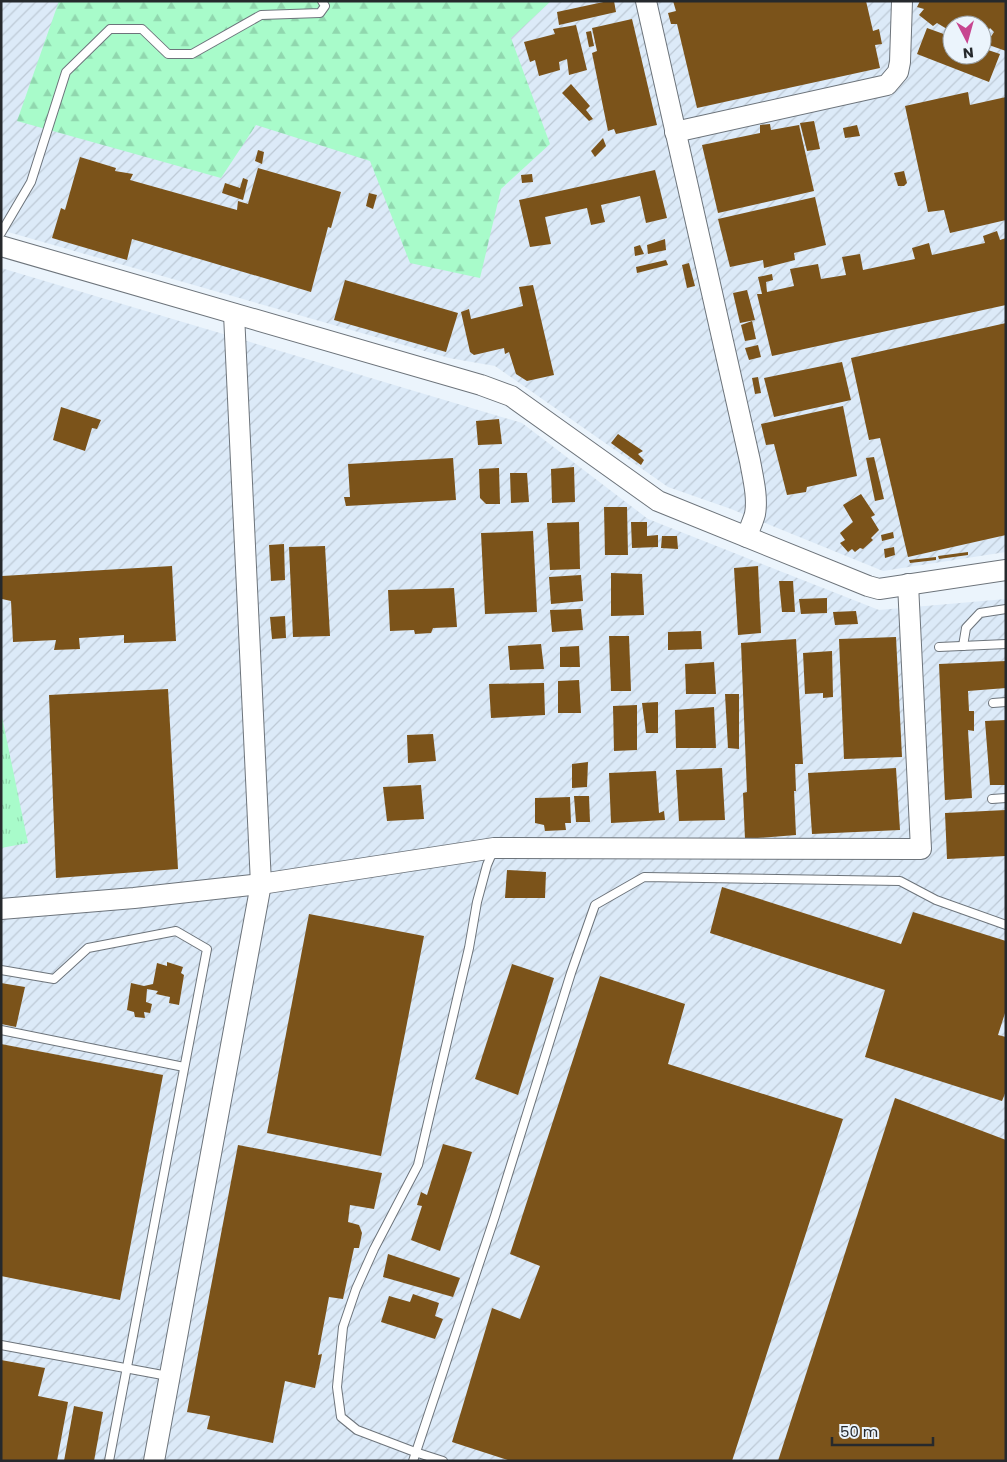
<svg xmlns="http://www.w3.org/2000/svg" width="1007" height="1462" font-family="Poppins,sans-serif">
<defs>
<pattern id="industrial-furrows" width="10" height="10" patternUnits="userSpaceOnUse" patternTransform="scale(1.25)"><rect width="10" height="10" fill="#dceaf8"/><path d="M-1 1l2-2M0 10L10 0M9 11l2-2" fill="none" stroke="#bdc9d5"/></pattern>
<pattern id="forest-firs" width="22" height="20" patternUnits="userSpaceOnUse" patternTransform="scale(1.25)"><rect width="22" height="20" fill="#a8fbca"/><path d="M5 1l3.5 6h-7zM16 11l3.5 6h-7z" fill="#90d7ae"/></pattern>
<pattern id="park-tufts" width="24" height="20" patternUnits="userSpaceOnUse" patternTransform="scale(1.25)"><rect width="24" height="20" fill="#a8fbca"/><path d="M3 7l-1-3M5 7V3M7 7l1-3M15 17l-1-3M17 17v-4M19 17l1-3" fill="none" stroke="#90d7ae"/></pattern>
</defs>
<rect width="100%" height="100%" fill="#ebf4fc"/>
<g fill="url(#industrial-furrows)" fill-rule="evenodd">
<path d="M1 1H1006V552L883 571 731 509 668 487 495 366 449 358 1 230ZM952 25H982V55H952Z"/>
<path d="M1 268 522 423 648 519 879 610 1006 599V1461H1Z"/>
</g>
<path fill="url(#forest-firs)" d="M59 1H551L511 38 550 144 501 189 480 278 410 263 370 161 256 125 221 178 17 121Z"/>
<path fill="url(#park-tufts)" d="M1 712 28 843 1 848Z"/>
<g fill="#7b531a">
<path d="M608 1H614L616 12 559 25 557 12Z"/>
<path d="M673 1H866L873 31 879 29 882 44 875 45 880 68 697 108 677 24H671L668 13 676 11Z"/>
<path d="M920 1H1006V51L986 44 994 32 990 28 982 42V25H952V32L937 23 933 26 919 15 924 9 917 7Z"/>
<path d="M632 19 657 125 616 134 614 129 608 131 592 53 597 51 592 28Z"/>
<path d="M576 25 587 70 569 75 567 59 559 62 560 70 539 76 535 60 530 62 524 42 555 34 553 29Z"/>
<path d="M927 28 952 37V55H982V48L1000 54 989 82 917 54Z"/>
<path d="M591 31 594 46 589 47 586 32Z"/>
<path d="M571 84 590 106 586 110 593 119 589 121 562 93Z"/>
<path d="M968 92 970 105 1006 97V220L950 233 944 210 928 212 905 106Z"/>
<path d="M814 121 820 149 807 151 800 123Z"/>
<path d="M770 124 771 130 799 125 814 191 718 213 702 145 760 133V125Z"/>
<path d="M857 125 860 136 845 138 843 128Z"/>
<path d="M603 138 606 146 595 157 591 151Z"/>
<path d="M258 150 264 152 262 164 255 161Z"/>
<path d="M80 157 116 168 115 171 133 174 130 180 237 210 238 201 248 204 258 168 341 192 331 228 328 227 311 292 132 239 127 260 52 238 61 208 65 210Z"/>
<path d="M655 170 667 218 646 223 640 196 601 205 605 222 591 225 587 208 545 217 551 244 530 247 519 200Z"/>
<path d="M904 171 907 183 904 186H898L894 173Z"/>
<path d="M532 174 533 182 522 183 521 175Z"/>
<path d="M243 178 248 180 243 200 222 193 225 183 240 188Z"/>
<path d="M369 193 377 195 373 209 366 206Z"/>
<path d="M815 197 826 245 794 253 795 260 764 268 763 260 730 267 718 219Z"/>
<path d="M997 231 1000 240 1006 238V305L772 356 757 294H762L758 277 772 274 773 280 766 282 767 292 794 286 790 269 818 264 821 279 846 275 842 257 860 254 863 270 915 259 912 248 929 243 932 255 985 243 983 236Z"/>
<path d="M665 239 666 250 648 254 647 245Z"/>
<path d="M640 245 644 254 635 256 634 247Z"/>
<path d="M666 260 668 265 637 273 636 267Z"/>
<path d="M689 263 695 286 687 288 682 265Z"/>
<path d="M345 280 458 313 446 352 334 320Z"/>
<path d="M533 285 554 375 527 381 516 374 509 352 505 354 504 348 474 355 470 352 461 312 469 309 471 319 523 306 519 287Z"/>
<path d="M747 290 755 320 740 323 733 293Z"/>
<path d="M752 321 756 339 745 341 741 325Z"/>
<path d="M1006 323V535L908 557 880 438 869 440 851 358Z"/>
<path d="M758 345 761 357 749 360 745 348Z"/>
<path d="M842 362 851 400 774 417 764 378Z"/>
<path d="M758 377 761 393 755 394 752 378Z"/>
<path d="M843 406 857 476 807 487 806 492 787 495 774 444 766 445 761 424Z"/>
<path d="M61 407 101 420 97 429 92 428 85 451 53 440Z"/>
<path d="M499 419 502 444 478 445 476 421Z"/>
<path d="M618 434 643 451 638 454 644 460 641 465 611 443Z"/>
<path d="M874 457 884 499 875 501 866 458Z"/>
<path d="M453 458 456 500 346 506 344 497H350L348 464Z"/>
<path d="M574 467 575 502 552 503 551 469Z"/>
<path d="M499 468 500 504H486L480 498 479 469Z"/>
<path d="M510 473H527L529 502 511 503Z"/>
<path d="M861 494 875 515 871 517 879 530 871 538 873 540 863 549 860 548 855 552 852 549 848 552 840 543 845 540 840 533 853 522 843 505Z"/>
<path d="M604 507H627L628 555H605Z"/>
<path d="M579 522 580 569 550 570 547 523Z"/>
<path d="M631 522H647V536L658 535V547L632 548Z"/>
<path d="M533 531 537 612 485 614 481 533Z"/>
<path d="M893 532 894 538 882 541 881 535Z"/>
<path d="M662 536H677L678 549 661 548Z"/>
<path d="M284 544 285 580 271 581 269 545Z"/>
<path d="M325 546 330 636 293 637 289 547Z"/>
<path d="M894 547 895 555 885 558 884 549Z"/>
<path d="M968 552V555L939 559 938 556Z"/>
<path d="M936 557V560L910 563 909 560Z"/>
<path d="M172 566 176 641 124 643V635L79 638 80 649 54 650 56 640 13 642 11 601 2 599V576Z"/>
<path d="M758 566 761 633 738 635 734 568Z"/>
<path d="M611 573 642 574 644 615 611 616Z"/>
<path d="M581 575 583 601 551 604 549 577Z"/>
<path d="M779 581H793L795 612H782Z"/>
<path d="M454 588 457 627 433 628 431 633 415 634 414 630 390 631 388 590Z"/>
<path d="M827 598V613L801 614 799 599Z"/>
<path d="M581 609 583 630 552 632 550 610Z"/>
<path d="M856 611 858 624 835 625 833 612Z"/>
<path d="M285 616 286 638 272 639 270 617Z"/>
<path d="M701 631 702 649 668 650V632Z"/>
<path d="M609 636H629L631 691H611Z"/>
<path d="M896 637 902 757 844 759 839 639Z"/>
<path d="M796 639 803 764H795L796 791H794L796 835 745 839 743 793 747 792 741 643Z"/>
<path d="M541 644 544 669 510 670 508 646Z"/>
<path d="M579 646 580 667H560V647Z"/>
<path d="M832 651 833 697 823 698V693L805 694 803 653Z"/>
<path d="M1006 661V688L968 691 969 711H974V731L968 730 972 798 945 800 939 664Z"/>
<path d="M714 662 716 694H686L685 664Z"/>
<path d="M579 680 581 713H558V681Z"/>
<path d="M544 683 545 715 491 718 489 684Z"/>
<path d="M168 689 178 869 56 878 49 695Z"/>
<path d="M725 694H739V749L728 748Z"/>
<path d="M658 702V733H646L642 703Z"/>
<path d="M637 705V750L614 751 613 706Z"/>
<path d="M714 707 716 748H676L675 710Z"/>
<path d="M1006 720V785H990L985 721Z"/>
<path d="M433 734 436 761 408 763 407 735Z"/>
<path d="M588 762 587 787 572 788V764Z"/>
<path d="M722 768 725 820 679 821 676 770Z"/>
<path d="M896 768 900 830 812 834 808 773Z"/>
<path d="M656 771 659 813 664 811 665 820 611 823 609 773Z"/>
<path d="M421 785 424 819 387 821 383 787Z"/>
<path d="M574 796H589L590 822H576Z"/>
<path d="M570 797 571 823H565L566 830 545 831 544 825 535 823V798Z"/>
<path d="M1006 810V856L947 859 945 813Z"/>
<path d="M507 870 546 872 545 898H505Z"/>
<path d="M722 887 901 944 913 912 1006 941V1010L998 1035 1006 1037V1091L1002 1101 865 1057 885 990 710 933Z"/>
<path d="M309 914 424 936 381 1156 267 1133Z"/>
<path d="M167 962 183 967 181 973 184 975 179 1005 169 1003 170 997 156 994 158 991 147 989 146 1002 152 1004 150 1013 144 1012 145 1018 135 1017 134 1012 127 1010 131 983 144 986 153 984 157 963 167 966Z"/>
<path d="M512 964 554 978 518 1095 475 1079Z"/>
<path d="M600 976 685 1004 668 1064 843 1119 732 1461H511L452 1442 492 1308 520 1319 540 1266 510 1254Z"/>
<path d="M1 983 25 987 16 1027 1 1024Z"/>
<path d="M1 1044 163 1075 120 1300 1 1276Z"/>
<path d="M895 1098 1006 1140V1461H778Z"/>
<path d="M443 1144 472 1152 440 1251 411 1240 422 1206 417 1205 421 1192 427 1195Z"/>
<path d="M238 1145 382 1173 374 1209 350 1205 348 1222 359 1225 362 1233 359 1248H354L343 1299 329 1297 318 1355 322 1354 315 1388 285 1381 273 1443 207 1429 210 1416 187 1412Z"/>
<path d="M388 1254 460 1278 453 1297 383 1277Z"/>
<path d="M413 1294 439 1303 435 1316 443 1319 435 1339 381 1322 389 1296 410 1302Z"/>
<path d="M1 1360 45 1368 38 1396 68 1402 57 1461H1Z"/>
<path d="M74 1406 103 1412 94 1461H64Z"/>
</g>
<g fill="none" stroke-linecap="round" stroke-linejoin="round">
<g stroke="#6d747b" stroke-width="10">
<g id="service">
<path d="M1 233 31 182 66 72 110 29H142L168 54H192L261 15 320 13 325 6 322 1"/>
<path d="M963 646 966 628 980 613 1006 609"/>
<path d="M939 647 1006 644"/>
<path d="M993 703 1006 702"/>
<path d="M992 799 1006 798"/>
<path d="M1 970 54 979 88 948 176 931 207 949 109 1461"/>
<path d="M1 1030 184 1067"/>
<path d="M1 1345 168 1376"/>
<path d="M413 1461 495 1216 571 973 595 905 644 877 900 881 936 900 1006 925"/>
<path d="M443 1461 415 1452 357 1430 341 1417 337 1387 343 1327 356 1289 374 1249 418 1165 469 948 477 902 487 865 493 851"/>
</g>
</g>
<g stroke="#6d747b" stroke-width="22">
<g id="tertiary">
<path d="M646 1 750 461C753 478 758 497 755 514 753 522 749 529 747 537"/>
<path d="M675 132 887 85 898 72 900 62 902 1"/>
<path d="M1 246 481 385 511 396 658 501 868 586 879 589 1006 570"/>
<path d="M1 909 134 898 261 884 494 848 921 849 908 584"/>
<path d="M154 1461 261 884 234 314"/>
</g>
</g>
<use href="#service" stroke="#fff" stroke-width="8"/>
<use href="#tertiary" stroke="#fff" stroke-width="20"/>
</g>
<rect width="1007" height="1462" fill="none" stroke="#26292c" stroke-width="5"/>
<g transform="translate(967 40) rotate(174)"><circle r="24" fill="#ebf4fc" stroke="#9ca3a9"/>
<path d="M0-4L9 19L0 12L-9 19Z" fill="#c74690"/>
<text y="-8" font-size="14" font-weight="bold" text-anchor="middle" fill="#26292c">N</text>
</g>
<path d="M832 1437v8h101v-8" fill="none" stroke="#26292c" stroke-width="2.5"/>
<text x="840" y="1437" font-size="15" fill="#26292c" stroke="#ebf4fc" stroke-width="4" paint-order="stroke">50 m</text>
</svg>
